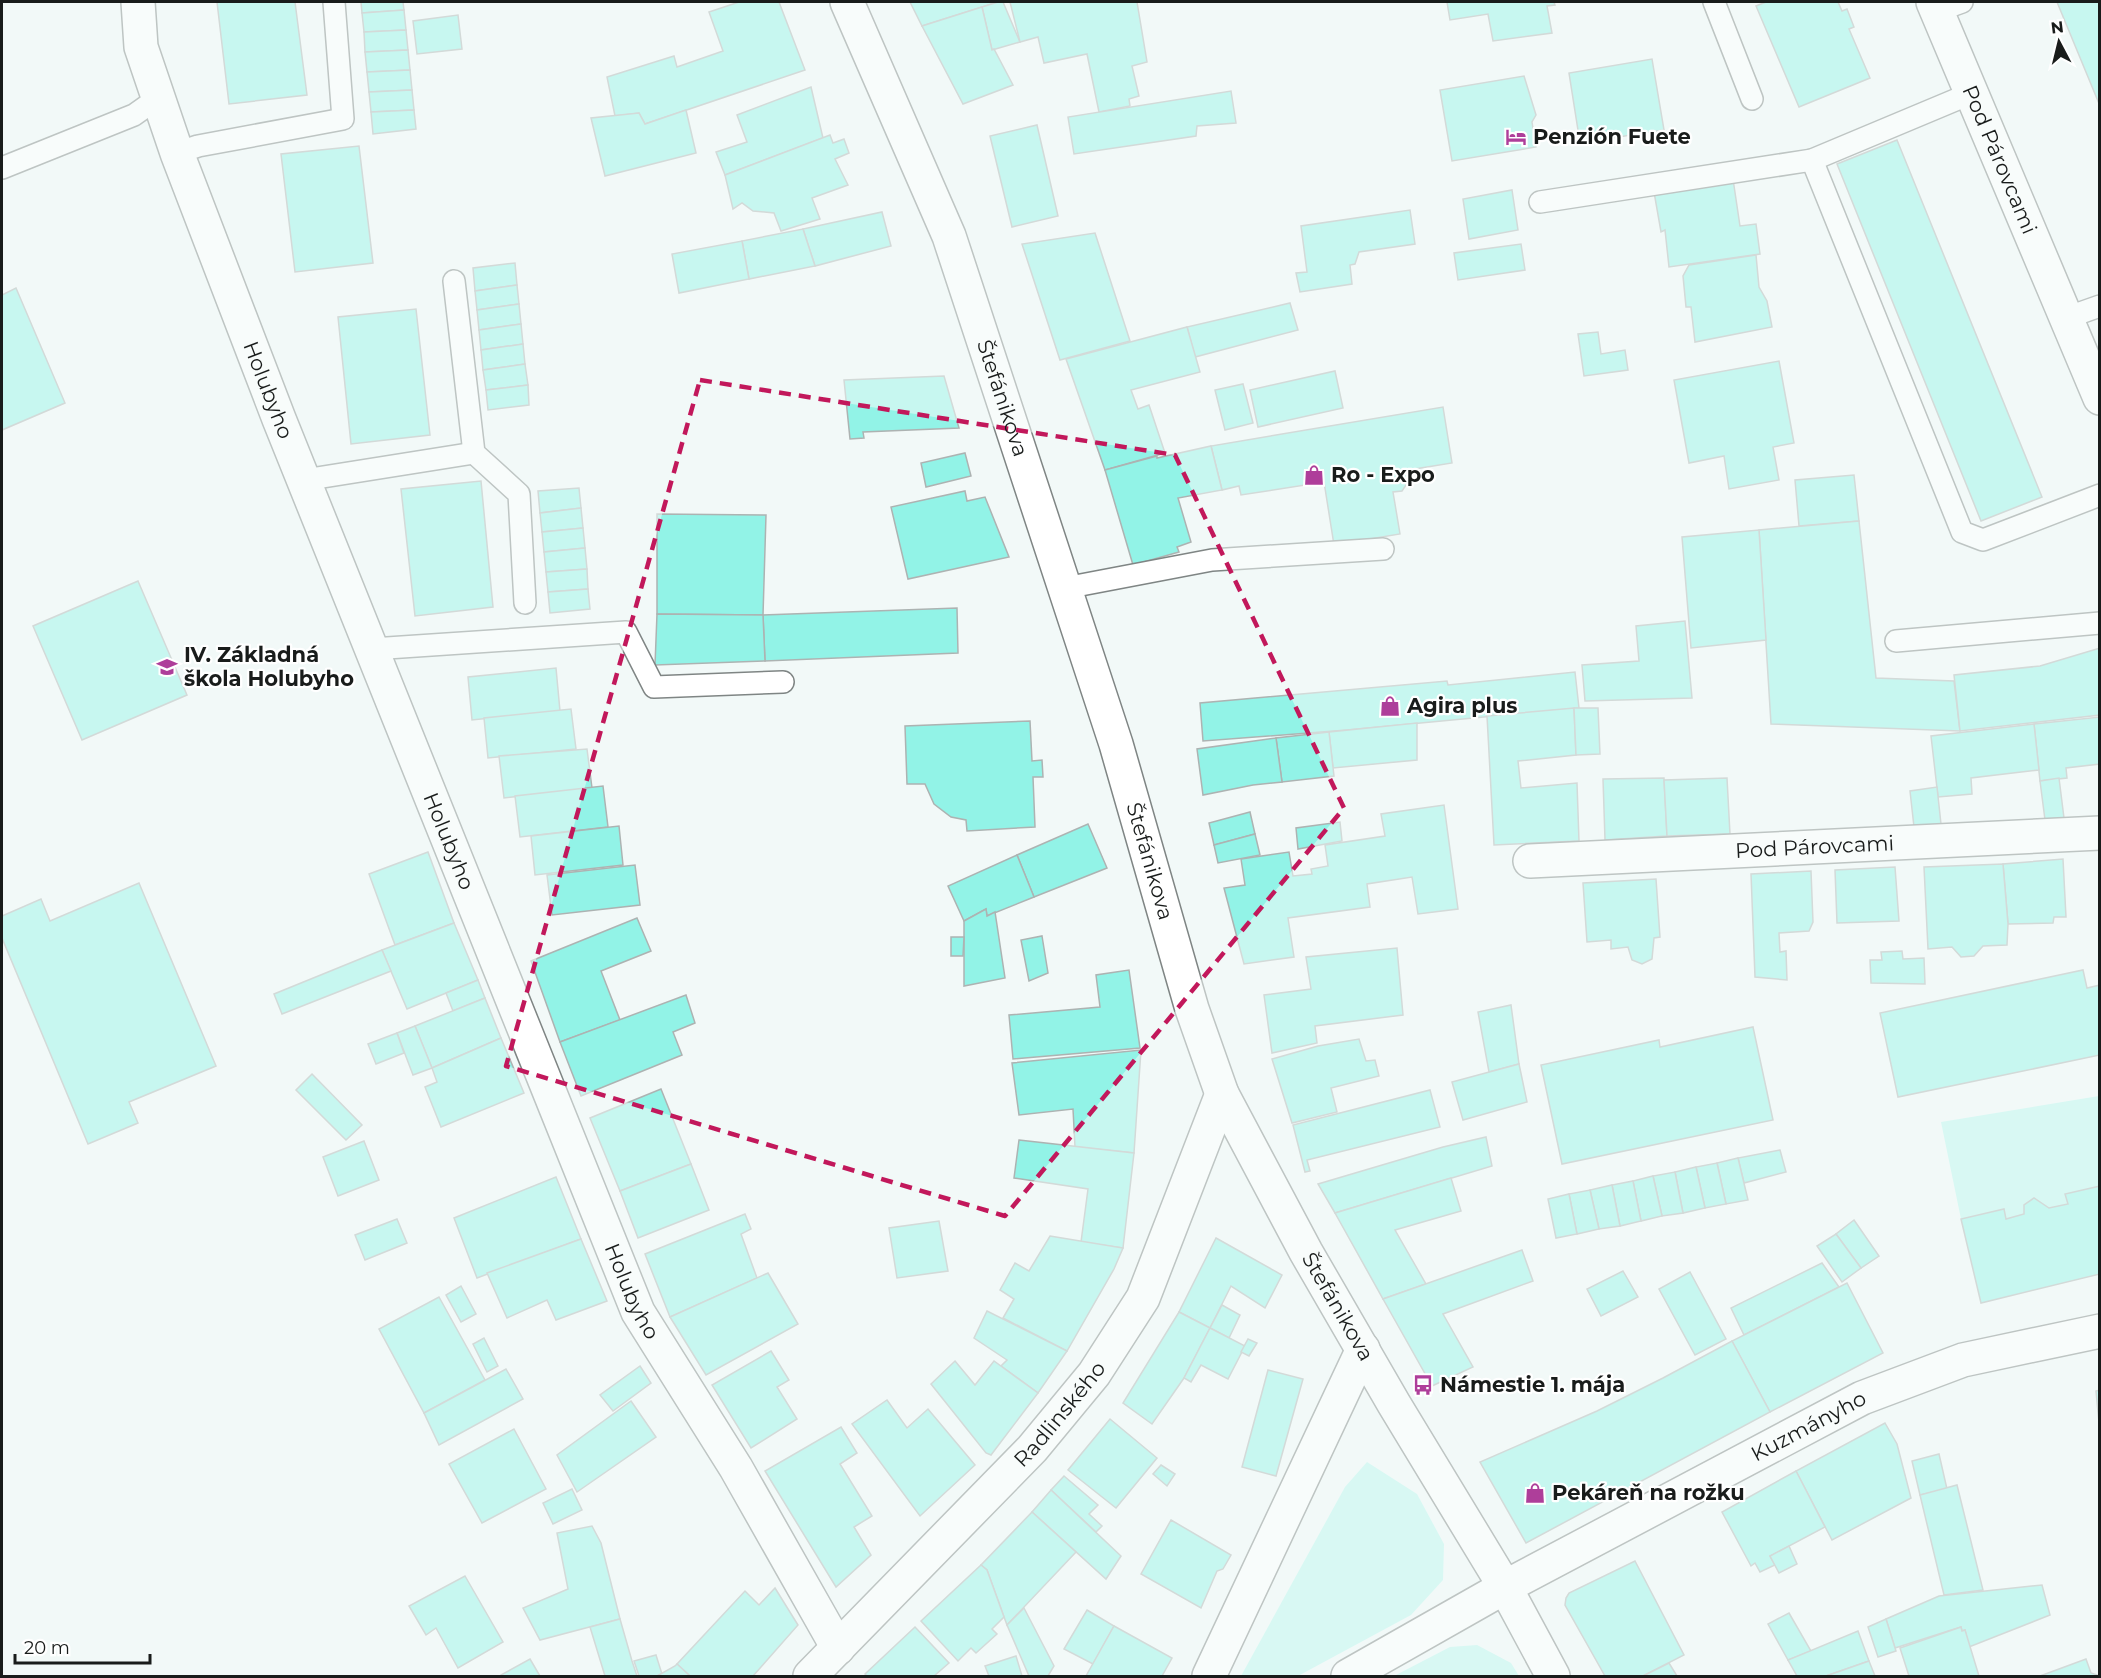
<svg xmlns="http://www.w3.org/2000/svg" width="2101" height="1678" font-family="Montserrat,sans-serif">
<rect width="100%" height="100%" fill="#f2f9f8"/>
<g fill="#b8f7ee">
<path d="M2099 1096V1186L2065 1194 2068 1204 2049 1208 2034 1198 2024 1214 2006 1219 2003 1209 1961 1219 1941 1122Z"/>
<path d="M1367 1462 1417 1494 1444 1544 1443 1580 1411 1615 1298 1676H1241L1345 1487Z"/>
<path d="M1477 1645 1511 1663 1519 1676H1394L1450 1647Z"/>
</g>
<g fill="#92f3e7" stroke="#adb3b2" stroke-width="1.5">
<path d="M217 2H295L307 95 229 104Z"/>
<path d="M361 2H403L404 10 362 13Z"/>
<path d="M739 2H779L805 70 645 124 639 113 615 116 607 77 674 56 677 67 723 51 709 12Z"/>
<path d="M910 2H998L922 26Z"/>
<path d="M998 2H1003L1020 42 992 50 982 7Z"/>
<path d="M1010 2H1137L1147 62 1132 66 1139 96 1129 99 1130 106 1099 112 1087 54 1044 63 1038 37 1020 42Z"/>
<path d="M1447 2H1554L1555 5 1547 6 1552 33 1493 41 1488 14 1450 20Z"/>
<path d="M1766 2H1838L1842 11 1847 9 1854 27 1849 29 1870 78 1799 107 1756 6Z"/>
<path d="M2057 2H2100V106Z"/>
<path d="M982 7 992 50 994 49 1013 85 963 104 922 26Z"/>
<path d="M404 10 406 30 364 32 362 13Z"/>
<path d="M458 15 462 49 417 54 413 21Z"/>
<path d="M406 30 408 50 365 52 364 32Z"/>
<path d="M408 50 410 70 367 72 365 52Z"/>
<path d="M1652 59 1664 130 1580 143 1569 73Z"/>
<path d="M410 70 412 90 369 92 367 72Z"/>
<path d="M1524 76 1536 115 1532 122 1536 147 1452 161 1440 90Z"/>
<path d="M811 87 823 138 725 175 716 152 747 142 737 115Z"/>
<path d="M412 90 414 110 371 112 369 92Z"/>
<path d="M1231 91 1236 123 1197 126 1196 136 1074 154 1068 117Z"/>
<path d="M414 110 416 129 373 134 371 112Z"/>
<path d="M686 110 696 153 605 176 591 118 639 113 645 124Z"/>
<path d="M1037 125 1058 216 1012 227 990 136Z"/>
<path d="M830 135 833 143 844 139 849 153 835 159 848 185 812 198 820 219 781 231 774 213 753 211 742 203 733 209 725 175Z"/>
<path d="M1897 140 2042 497 1981 521 1837 164Z"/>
<path d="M359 146 373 263 295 272 281 154Z"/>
<path d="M1733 179 1740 226 1756 224 1760 254 1669 267 1665 230 1661 232 1654 192Z"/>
<path d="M1512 190 1518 230 1469 239 1463 199Z"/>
<path d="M1410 210 1415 244 1359 252 1355 264 1350 265 1352 284 1300 292 1296 273 1307 272 1301 226Z"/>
<path d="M882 212 891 246 815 266 803 229Z"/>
<path d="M803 229 815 266 749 279 742 241Z"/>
<path d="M1095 233 1130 341 1060 360 1022 244Z"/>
<path d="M742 241 749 279 679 293 672 254Z"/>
<path d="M1521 244 1525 270 1458 280 1454 253Z"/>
<path d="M1756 255 1759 287 1767 301 1772 327 1695 342 1691 307H1686L1683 276 1689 265Z"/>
<path d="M515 263 517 285 475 291 473 268Z"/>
<path d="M517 285 519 304 477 310 475 291Z"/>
<path d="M16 288 65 403 2 430V295Z"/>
<path d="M1290 303 1298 330 1195 357 1187 327Z"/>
<path d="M519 304 521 324 479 330 477 310Z"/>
<path d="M416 309 430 435 351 444 338 317Z"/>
<path d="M521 324 523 344 481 350 479 330Z"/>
<path d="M1187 327 1200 372 1131 390 1138 409 1149 405 1165 453 1105 470 1066 359Z"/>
<path d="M1598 332 1601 354 1625 350 1628 370 1584 376 1578 334Z"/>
<path d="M523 344 525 364 483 370 481 350Z"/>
<path d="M1779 361 1794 443 1773 447 1779 480 1729 489 1724 456 1689 463 1674 380Z"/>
<path d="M525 364 528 385 486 390 483 370Z"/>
<path d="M1335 371 1343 408 1258 427 1250 390Z"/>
<path d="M944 376 959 428 863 432 864 438 850 439 844 380Z"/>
<path d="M1243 384 1253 423 1225 430 1215 390Z"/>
<path d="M528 385 529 405 488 410 486 390Z"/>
<path d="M1443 407 1452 463 1409 470 1410 479 1402 491 1393 492 1400 534 1334 545 1324 482 1241 495 1239 486 1222 490 1211 446Z"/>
<path d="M1211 446 1222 490 1178 498 1191 542 1177 547 1179 552 1133 565 1105 470 1157 456V458Z"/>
<path d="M965 453 971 476 926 487 921 463Z"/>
<path d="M1854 475 1859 521 1799 526 1795 480Z"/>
<path d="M481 481 493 607 415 616 401 489Z"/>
<path d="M579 488 581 508 540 513 538 491Z"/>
<path d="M965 491 967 501 985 497 1009 557 908 579 891 507Z"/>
<path d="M581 508 583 528 542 532 540 513Z"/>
<path d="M657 514 766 515 763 615 657 614Z"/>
<path d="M1859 521 1876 678 1954 681 1960 731 1771 724 1759 530Z"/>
<path d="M583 528 585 548 544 552 542 532Z"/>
<path d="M1759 530 1766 640 1691 648 1682 537Z"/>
<path d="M585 548 587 569 546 572 544 552Z"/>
<path d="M587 569 588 589 548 592 546 572Z"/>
<path d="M138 581 187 695 82 740 33 626Z"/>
<path d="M588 589 590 609 550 613 548 592Z"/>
<path d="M957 608 958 653 765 661 763 615Z"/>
<path d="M657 614 763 615 765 661 655 665Z"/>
<path d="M1685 621 1692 698 1585 701 1582 665 1639 661 1636 626Z"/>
<path d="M2100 648V715L1960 731 1954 675 2040 666Z"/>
<path d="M556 668 560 711 472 720 468 677Z"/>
<path d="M1575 672 1579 708 1347 730 1203 741 1200 703 1447 681 1448 685Z"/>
<path d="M1574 708 1576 755 1518 761 1521 788 1577 783 1579 841 1494 845 1487 716Z"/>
<path d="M1574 708H1598L1600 754 1576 755Z"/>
<path d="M571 709 576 749 488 758 484 718Z"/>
<path d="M2100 717V764L2066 768 2067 778 2040 781 2034 724Z"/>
<path d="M1030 721 1032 761 1042 760 1043 777H1033L1035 827 967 831 966 820 951 817 934 804 925 784H907L905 726Z"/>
<path d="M1417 723V760L1333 768 1329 732Z"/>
<path d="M2034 724 2039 770 1971 778 1972 794 1938 797 1931 736Z"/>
<path d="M1329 732 1334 776 1282 782 1276 738Z"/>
<path d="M1276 738 1282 782 1253 785 1203 795 1197 749Z"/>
<path d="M587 749 592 788 504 798 499 756Z"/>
<path d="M1664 778 1667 836 1605 840 1603 779Z"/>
<path d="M1727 778 1730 834 1667 836 1664 780Z"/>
<path d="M2059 778 2064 818 2045 820 2040 781Z"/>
<path d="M603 786 608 827 520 837 515 796Z"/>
<path d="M1937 787 1941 824 1914 827 1910 791Z"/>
<path d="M1444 805 1458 909 1418 914 1412 877 1367 884 1370 907 1288 918 1294 957 1244 964 1224 888 1245 885 1241 859 1289 852 1293 876 1312 874 1311 869 1328 866 1325 845 1385 836 1381 814Z"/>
<path d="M1250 812 1255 834 1214 845 1209 823Z"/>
<path d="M1340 822 1342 841 1298 849 1296 828Z"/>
<path d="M1088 824 1107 868 1034 897 1017 855Z"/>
<path d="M619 826 623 865 535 875 531 836Z"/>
<path d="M1255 834 1260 855 1218 863 1214 845Z"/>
<path d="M428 852 454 923 395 945 369 874Z"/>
<path d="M1017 855 1034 897 987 916 986 909 964 921 948 886Z"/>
<path d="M2063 859 2066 917H2054L2053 923 2008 924 2003 864Z"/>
<path d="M2003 864 2008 924 2007 945 1983 946 1974 956 1961 957 1952 947 1928 949 1924 867Z"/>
<path d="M635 865 640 905 552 915 547 875Z"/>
<path d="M1895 867 1899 921 1837 923 1835 870Z"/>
<path d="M1811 871 1813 922 1809 931 1779 933 1780 952 1786 951 1787 980 1755 977 1751 874Z"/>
<path d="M1656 879 1660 937 1654 938 1652 959 1642 964 1632 960 1628 947 1611 949V940L1587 942 1583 883Z"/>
<path d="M139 883 216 1066 129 1102 138 1123 88 1144 2 938V916L41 899 50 921Z"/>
<path d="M986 909 987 916 995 912 1005 978 964 986V921Z"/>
<path d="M637 918 651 951 601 971 620 1020 560 1042 531 961Z"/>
<path d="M454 923 478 980 407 1009 382 950Z"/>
<path d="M1042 936 1048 973 1029 981 1021 940Z"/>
<path d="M951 937H964L963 956H951Z"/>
<path d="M1397 948 1403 1015 1315 1026 1317 1043 1272 1053 1264 995 1311 989 1306 957Z"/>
<path d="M382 950 391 971 282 1014 274 994Z"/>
<path d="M1902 951 1903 959 1924 958 1925 984 1871 983 1870 960H1882L1881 952Z"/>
<path d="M1129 970 1140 1048 1013 1059 1009 1015 1100 1007 1096 975Z"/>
<path d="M2083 970 2087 988 2100 985V1055L1898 1097 1880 1013Z"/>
<path d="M478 980 485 998 453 1011 446 993Z"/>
<path d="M686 995 695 1023 673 1032 682 1055 581 1096 560 1042Z"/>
<path d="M485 998 501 1038 432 1068 415 1026Z"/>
<path d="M1511 1005 1519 1064 1489 1072 1478 1012Z"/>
<path d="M415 1026 432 1068 413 1075 397 1033Z"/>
<path d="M1753 1027 1773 1120 1562 1164 1541 1065 1659 1040 1660 1047Z"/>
<path d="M397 1033 404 1053 376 1064 368 1044Z"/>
<path d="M501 1038 524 1093 441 1127 425 1087 437 1082 432 1068Z"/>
<path d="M1359 1039 1366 1061 1375 1060 1379 1076 1331 1088 1337 1112 1292 1123 1272 1059 1318 1046Z"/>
<path d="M1141 1050 1134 1153 1075 1147 1073 1109 1019 1115 1012 1063Z"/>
<path d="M1519 1064 1527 1102 1463 1120 1452 1082Z"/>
<path d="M312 1074 362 1125 346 1140 296 1090Z"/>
<path d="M661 1089 691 1164 620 1191 590 1118Z"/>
<path d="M1430 1090 1440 1127 1307 1160 1310 1171 1305 1172 1293 1125Z"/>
<path d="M1486 1137 1492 1166 1335 1213 1318 1184 1443 1147Z"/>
<path d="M1019 1140 1134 1153 1123 1248 1081 1242 1088 1189 1014 1178Z"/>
<path d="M364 1141 379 1180 338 1196 323 1157Z"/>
<path d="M1780 1150 1786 1172 1744 1183 1738 1158Z"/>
<path d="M1738 1158 1748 1200 1726 1204 1717 1163Z"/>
<path d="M1717 1163 1726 1204 1705 1208 1696 1167Z"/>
<path d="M691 1164 709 1210 638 1238 620 1191Z"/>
<path d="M1696 1167 1705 1208 1683 1213 1675 1172Z"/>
<path d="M1675 1172 1683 1213 1662 1216 1653 1176Z"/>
<path d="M1653 1176 1662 1216 1641 1221 1633 1181Z"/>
<path d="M556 1177 581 1239 477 1278 454 1218Z"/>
<path d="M1451 1178 1461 1211 1395 1230 1426 1284 1383 1299 1335 1213Z"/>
<path d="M1633 1181 1641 1221 1620 1226 1612 1185Z"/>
<path d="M1612 1185 1620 1226 1599 1229 1590 1190Z"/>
<path d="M2100 1186V1274L1981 1303 1961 1219 2004 1209 2006 1219 2024 1214V1205L2034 1198 2049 1208 2068 1204 2065 1194Z"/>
<path d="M1590 1190 1599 1229 1577 1234 1569 1194Z"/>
<path d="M1569 1194 1577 1234 1556 1238 1548 1199Z"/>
<path d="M745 1214 751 1229 741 1234 757 1278 670 1317 645 1254Z"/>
<path d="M397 1219 407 1243 365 1260 355 1235Z"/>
<path d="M1854 1220 1879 1256 1861 1268 1836 1234Z"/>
<path d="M939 1221 948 1271 897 1278 889 1228Z"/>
<path d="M1836 1234 1861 1268 1842 1282 1817 1246Z"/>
<path d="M1050 1236 1123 1248 1114 1269 1067 1351 1003 1318 1014 1299 1000 1290 1015 1263 1029 1271Z"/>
<path d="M1216 1238 1282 1275 1265 1308 1231 1286 1210 1328 1179 1312Z"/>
<path d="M581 1239 607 1301 556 1320 547 1300 507 1318 487 1273Z"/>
<path d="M1522 1250 1533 1281 1443 1314 1473 1367 1432 1386 1383 1299Z"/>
<path d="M1822 1263 1839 1287 1744 1335 1731 1308Z"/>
<path d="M1623 1271 1638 1297 1601 1316 1587 1289Z"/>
<path d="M1690 1272 1726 1339 1695 1355 1659 1289Z"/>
<path d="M768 1273 798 1324 706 1375 670 1317Z"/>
<path d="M1847 1283 1883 1353 1770 1412 1732 1341Z"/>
<path d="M461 1286 476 1314 461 1322 446 1295Z"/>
<path d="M439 1297 485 1380 424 1413 379 1329Z"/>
<path d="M1222 1305 1240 1315 1229 1338 1210 1328Z"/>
<path d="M987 1311 1067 1351 1038 1393 1001 1366 1007 1360 974 1338Z"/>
<path d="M1179 1312 1210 1328 1184 1378 1152 1424 1123 1403Z"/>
<path d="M1210 1328 1245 1346 1228 1379 1201 1365 1191 1382 1184 1378Z"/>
<path d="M484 1338 498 1366 487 1372 473 1344Z"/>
<path d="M1248 1339 1257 1343 1249 1356 1241 1352Z"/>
<path d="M1732 1341 1770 1412 1526 1543 1480 1462 1597 1411 1663 1378Z"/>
<path d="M771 1351 789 1380 777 1387 797 1419 751 1448 712 1385Z"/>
<path d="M955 1361 975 1385 994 1361 1038 1393 991 1455 986 1453 931 1384Z"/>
<path d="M640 1366 651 1383 613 1411 600 1395Z"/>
<path d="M506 1369 523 1399 439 1445 424 1413Z"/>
<path d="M1268 1370 1303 1379 1276 1476 1242 1467Z"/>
<path d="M2100 1390V1433L2096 1391Z"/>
<path d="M887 1400 907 1428 928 1409 975 1465 920 1516 852 1424Z"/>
<path d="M631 1401 656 1437 577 1492 557 1455Z"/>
<path d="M1110 1419 1157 1458 1116 1508 1068 1470Z"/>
<path d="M1885 1423 1897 1444 1911 1498 1832 1540 1796 1471Z"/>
<path d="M841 1427 857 1453 840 1464 872 1516 854 1527 871 1555 836 1587 765 1471Z"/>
<path d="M514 1429 546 1489 482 1523 449 1464Z"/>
<path d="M1939 1454 1947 1489 1920 1495 1912 1461Z"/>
<path d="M1161 1465 1175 1474 1167 1486 1153 1474Z"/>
<path d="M1796 1471 1825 1527 1770 1556 1775 1565 1760 1572 1755 1563 1751 1566 1722 1512Z"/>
<path d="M1064 1476 1098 1505 1089 1514 1102 1526 1096 1532 1051 1490Z"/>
<path d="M1957 1485 1983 1590 1944 1595 1920 1495Z"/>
<path d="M572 1489 582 1510 553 1524 543 1503Z"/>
<path d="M1051 1490 1121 1556 1106 1579 1032 1512Z"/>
<path d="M1032 1512 1076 1552 1007 1625 987 1570 981 1565Z"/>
<path d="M1171 1520 1231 1555 1223 1569 1217 1571 1201 1608 1141 1574Z"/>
<path d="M592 1526 601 1543 620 1619 540 1640 523 1608 568 1589 557 1533Z"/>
<path d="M1789 1546 1797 1564 1779 1573 1770 1556Z"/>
<path d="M1635 1561 1684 1655 1643 1676H1605L1565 1605 1566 1598 1569 1593Z"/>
<path d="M981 1565 987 1570 1004 1617 992 1629 997 1634 976 1653 971 1648 958 1661 921 1621Z"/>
<path d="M465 1576 503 1642 458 1668 436 1628 426 1635 409 1606Z"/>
<path d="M2042 1585 2050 1615 1969 1647 1965 1630 1962 1631 1961 1627 1895 1648 1886 1619 1939 1596Z"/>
<path d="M775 1588 798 1625 753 1676H690L677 1664 745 1591 759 1605Z"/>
<path d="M1024 1608 1054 1666 1048 1676H1029L1007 1625Z"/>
<path d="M1087 1610 1114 1626 1093 1664 1064 1649Z"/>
<path d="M1789 1613 1811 1651 1788 1660 1768 1624Z"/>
<path d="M620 1619 632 1661 637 1676H605L590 1627Z"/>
<path d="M1886 1619 1896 1651 1878 1657 1868 1627Z"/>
<path d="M1114 1626 1172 1658 1162 1676H1086Z"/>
<path d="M915 1627 949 1663 934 1676H867L865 1674Z"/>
<path d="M1961 1627 1962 1631 1965 1630 1979 1676H1909L1900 1648Z"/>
<path d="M1858 1631 1869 1661 1826 1676H1797L1788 1660Z"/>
<path d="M656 1655 662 1674 657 1676H639L634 1661Z"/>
<path d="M1016 1656 1022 1676H989L985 1666Z"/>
<path d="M530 1659 540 1676H501V1675Z"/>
<path d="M2086 1659 2091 1673 2100 1676H2040Z"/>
<path d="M1869 1661 1875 1676H1826Z"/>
<path d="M1669 1663 1677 1676H1643Z"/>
<path d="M677 1664 690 1676H657L675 1666Z"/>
</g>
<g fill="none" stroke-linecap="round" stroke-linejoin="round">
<g stroke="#7f8584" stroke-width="24">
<g id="lane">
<path d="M1714 2 1752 99"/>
<path d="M1937 11 1962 2"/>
<path d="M177 153 198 146 343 119 334 2"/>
<path d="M1812 160 1962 532 1983 540 2100 495"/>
<path d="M2 168 134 115 158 98"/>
<path d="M1540 202 1812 160 1972 93"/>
<path d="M454 281 474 453 519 494 525 603"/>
<path d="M2066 318 2100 306"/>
<path d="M304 480 474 453"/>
<path d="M1065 588 1212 560 1383 549"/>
<path d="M1896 641 2100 623"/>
<path d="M372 649 626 632 654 687 783 682"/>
</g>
</g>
<g stroke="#7f8584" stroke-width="36">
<g id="street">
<path id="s1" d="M138 2 141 47 177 153 279 419 638 1312 736 1468 838 1648"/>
<path id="s2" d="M847 2 949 236 1116 744 1192 1009 1222 1094 1306 1252 1394 1404 1505 1587 1553 1676"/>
<path id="s3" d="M1933 2 2100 398"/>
<path id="s4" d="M1530 861 2100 833"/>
<path id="s5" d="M810 1676 1032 1449 1094 1374 1143 1298 1222 1094"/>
<path d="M1209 1676 1363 1349"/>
<path id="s6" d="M1348 1676 1505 1587 1862 1398 1963 1360 2100 1331"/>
</g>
</g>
<use href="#lane" stroke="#fff" stroke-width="21"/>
<use href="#street" stroke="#fff" stroke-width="33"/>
</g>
<path d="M0 0H2101V1678H0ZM700 380 1175 455 1344 808 1005 1216 506 1066Z" fill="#f2f9f8" fill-opacity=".55" fill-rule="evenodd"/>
<path fill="none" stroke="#c2185b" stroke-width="4.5" stroke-dasharray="12 8" stroke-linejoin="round" d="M700 380 1175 455 1344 808 1005 1216 506 1066Z"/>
<defs>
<g id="hotel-bare" transform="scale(1.62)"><path d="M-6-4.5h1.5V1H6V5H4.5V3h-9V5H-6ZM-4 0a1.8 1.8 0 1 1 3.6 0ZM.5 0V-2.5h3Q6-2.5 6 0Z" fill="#ae3e9a" stroke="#fff" stroke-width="2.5" paint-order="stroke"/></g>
<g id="shop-bare" transform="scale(1.62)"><path d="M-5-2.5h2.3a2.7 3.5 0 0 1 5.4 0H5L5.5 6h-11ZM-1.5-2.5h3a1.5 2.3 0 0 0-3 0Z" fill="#ae3e9a" stroke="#fff" stroke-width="2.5" paint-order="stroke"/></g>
<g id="school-bare" transform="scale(1.62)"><path d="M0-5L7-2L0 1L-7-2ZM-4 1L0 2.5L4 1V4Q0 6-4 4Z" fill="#ae3e9a" stroke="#fff" stroke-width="2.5" paint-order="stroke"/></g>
<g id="bus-bare" transform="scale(1.62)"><path d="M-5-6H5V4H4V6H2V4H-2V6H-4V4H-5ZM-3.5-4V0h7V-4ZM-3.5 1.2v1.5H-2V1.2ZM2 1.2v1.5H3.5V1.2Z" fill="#ae3e9a" stroke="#fff" stroke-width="2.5" paint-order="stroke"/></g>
</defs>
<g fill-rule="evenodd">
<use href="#hotel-bare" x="1516" y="137"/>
<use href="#shop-bare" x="1314" y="475"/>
<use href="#school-bare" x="167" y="667"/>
<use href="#shop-bare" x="1390" y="706"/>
<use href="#bus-bare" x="1423" y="1385"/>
<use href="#shop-bare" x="1535" y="1493"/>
</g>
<g text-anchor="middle" stroke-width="4.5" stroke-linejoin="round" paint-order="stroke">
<g font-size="21" font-weight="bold" fill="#191c1b" stroke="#fff" text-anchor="start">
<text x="1533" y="144">Penzión Fuete</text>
<text x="1331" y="482">Ro - Expo</text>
<text x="184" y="662">IV. Základná<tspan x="184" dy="24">škola Holubyho</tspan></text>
<text x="1407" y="713">Agira plus</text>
<text x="1440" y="1392">Námestie 1. mája</text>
<text x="1552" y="1500">Pekáreň na rožku</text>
</g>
<g font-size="21" fill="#191c1b" stroke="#fff">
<text dy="7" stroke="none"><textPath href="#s3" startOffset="171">Pod Párovcami</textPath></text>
<text dy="7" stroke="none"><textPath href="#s1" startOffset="411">Holubyho</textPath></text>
<text dy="7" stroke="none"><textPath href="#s2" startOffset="426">Štefánikova</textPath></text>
<text dy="7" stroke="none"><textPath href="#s1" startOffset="897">Holubyho</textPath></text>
<text dy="7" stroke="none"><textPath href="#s4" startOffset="285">Pod Párovcami</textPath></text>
<text dy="7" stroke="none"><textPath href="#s2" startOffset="912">Štefánikova</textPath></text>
<text dy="7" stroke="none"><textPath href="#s1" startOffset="1383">Holubyho</textPath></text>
<text dy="7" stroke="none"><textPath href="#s2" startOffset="1398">Štefánikova</textPath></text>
<text dy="7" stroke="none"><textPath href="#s5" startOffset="362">Radlinského</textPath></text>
<text dy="7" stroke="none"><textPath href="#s6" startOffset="524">Kuzmányho</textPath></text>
</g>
</g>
<rect width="2101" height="1678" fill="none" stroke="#191c1b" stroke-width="6"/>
<g transform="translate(2059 42) rotate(353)" stroke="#ffffff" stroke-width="4.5" paint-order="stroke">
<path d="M0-4.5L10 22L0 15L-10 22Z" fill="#191c1b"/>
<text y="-9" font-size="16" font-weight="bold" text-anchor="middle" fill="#191c1b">N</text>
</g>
<path d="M15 1654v9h135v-9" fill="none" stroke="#191c1b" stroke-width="3"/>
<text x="24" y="1654" font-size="18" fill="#191c1b" stroke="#ffffff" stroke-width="4.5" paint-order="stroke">20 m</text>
</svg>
